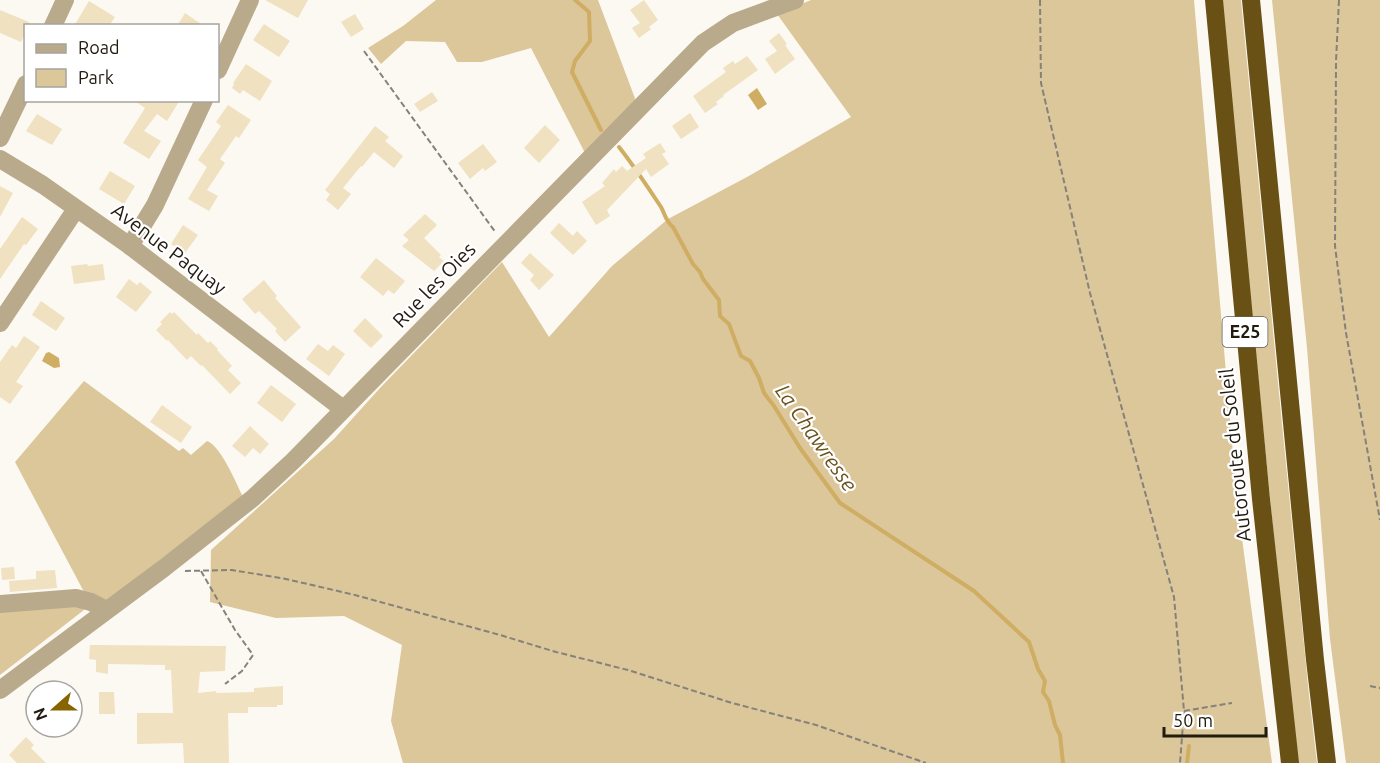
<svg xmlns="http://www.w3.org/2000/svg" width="1380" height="763" font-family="Ubuntu,sans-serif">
<rect width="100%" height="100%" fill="#fcf9f3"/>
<g fill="#dcc79b">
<path d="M436 0H598L636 101 585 153 531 48 482 62H457L445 42 406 41 381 64 368 48 403 26Z"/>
<path d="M811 0H1194L1237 501 1272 763H403L391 721 402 645 344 616 276 618 210 602 211 550 334 439 380 388 502 262 549 337 612 266 668 219 747 177 851 117 777 14Z"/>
<path d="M1221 0H1241L1282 424 1309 695 1317 763H1298L1286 660Z"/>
<path d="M1272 0H1380V763H1346L1330 639 1307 348Z"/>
<path d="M84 381 179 451 183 448 191 455 207 441C221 446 236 483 243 497L101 606 83 590 15 462Z"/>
<path d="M83 606 84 610 0 675V609Z"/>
</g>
<g fill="#cfad63">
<path d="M757 88 767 104 758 110 748 95Z"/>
<path d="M49 352 59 358 60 367 54 368 42 361 46 353Z"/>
</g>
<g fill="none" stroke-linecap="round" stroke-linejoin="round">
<g stroke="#cfad63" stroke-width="4">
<path d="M575 0 589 12 590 41 575 61 572 72 601 130"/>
<path d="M619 147C634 166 647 186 661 207 665 214 666 222 673 227L693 264 700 272 703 279 719 300 720 316 729 324 741 356 750 361 759 378 764 393 774 406 800 448 840 503 974 591 1029 642 1038 669 1045 681 1043 692 1049 701 1055 725 1060 735 1063 763"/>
<path d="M1187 763 1189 746"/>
</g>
</g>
<g fill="#f0e1c1">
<path d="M265 0H308L298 18Z"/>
<path d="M644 0 658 20 649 27 651 29 639 38 632 28 640 23 630 10Z"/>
<path d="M89 1 115 17 109 26H74Z"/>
<path d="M0 10 29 22 28 26H26V31L21 42 0 33Z"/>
<path d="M185 13 204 26H177Z"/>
<path d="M355 14 364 29 351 37 341 22Z"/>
<path d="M264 24 290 41 279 57 253 40Z"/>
<path d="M779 33 787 44 785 45 795 59 775 74 765 59 777 51 769 41Z"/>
<path d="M747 56 758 70 723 95 724 96 716 102 718 104 705 113 693 96 726 72 723 68 733 61 735 64Z"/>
<path d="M246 64 272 81 260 101 243 90 240 94 232 88 234 84 233 83Z"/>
<path d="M432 92 438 101 420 112 414 104Z"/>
<path d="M133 100H180L167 121 157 114 144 131 161 141 149 159 123 143 145 108Z"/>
<path d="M228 105 251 120 239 138 236 136 220 159 225 163 207 190 218 196 209 211 188 199 207 167 198 160 221 126 216 122Z"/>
<path d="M690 113 699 127 681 139 672 126Z"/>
<path d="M37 114 62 129 52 145 26 131Z"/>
<path d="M545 125 560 140 539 163 524 148Z"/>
<path d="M375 126 389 137 385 141 403 156 394 168 374 152 362 167 361 166 343 188 351 194 338 210 326 200 330 194 325 190Z"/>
<path d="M660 143 666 152 662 154 669 164 651 177 646 169 607 210 610 216 596 225 582 202 605 186 602 183 614 169 616 172 622 166 627 171 646 158 643 154Z"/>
<path d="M483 144 497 162 485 171 483 168 470 179 458 163Z"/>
<path d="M110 171 135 186 124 204 99 189Z"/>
<path d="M0 186 13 193 0 217Z"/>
<path d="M425 214 437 225 424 238 441 255 439 257 444 261 434 271 402 246 409 240 403 235Z"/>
<path d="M22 217 38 229 26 245 24 244 0 279V249Z"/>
<path d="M559 223 573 236 577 231 587 241 573 255 550 233Z"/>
<path d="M183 225 198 235 185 253 171 244Z"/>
<path d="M530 253 554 275 539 290 530 280 534 275 521 263Z"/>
<path d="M376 258 405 281 394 294 388 290 383 296 360 277Z"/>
<path d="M87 264 88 266 103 264 105 280 74 284 71 266Z"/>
<path d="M129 279 137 285 140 282 152 292 136 312 116 297Z"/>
<path d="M264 280 277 296 275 298 301 327 285 342 275 331 277 329 259 311 255 314 242 299Z"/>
<path d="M41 301 65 318 56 331 32 315Z"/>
<path d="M170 312 172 314 174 312 197 335 198 333 208 343 210 341 218 349 217 350 232 366 228 370 241 383 230 394 202 365 201 366 191 356 187 360 168 340 167 341 156 330 162 324 160 322Z"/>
<path d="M365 318 383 336 371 348 353 331Z"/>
<path d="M24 336 40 347 16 382 23 386 10 404 0 397V362L12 345 16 348Z"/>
<path d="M318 344 328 351 333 345 345 354 329 376 306 359Z"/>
<path d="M271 385 296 404 282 422 257 403Z"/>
<path d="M162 405 192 427 181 443 150 422Z"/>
<path d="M250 426 269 444 260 454 253 448 245 457 232 446Z"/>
<path d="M14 567 15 579 2 580 1 568Z"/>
<path d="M55 570 57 588 10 592 9 581 36 579V571Z"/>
<path d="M90 645 226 646 225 671 200 672 198 693 216 691V693L254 692V688L283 686V705H277V707H248V713H228L229 763H184L183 743 137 744V713H173L171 670H165V665L108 664V674L96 672V660L89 659Z"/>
<path d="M99 692H114L115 714H99Z"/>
<path d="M26 737 34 745 31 748 46 763H17L9 755Z"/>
</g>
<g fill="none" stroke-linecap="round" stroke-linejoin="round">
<g stroke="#868179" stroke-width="2" stroke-dasharray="6 3" stroke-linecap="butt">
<path d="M1040 0 1041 83 1090 293 1174 597 1184 711 1180 763"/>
<path d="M1339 0 1336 61 1335 246 1346 333 1380 520"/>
<path d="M364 51 496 233"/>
<path d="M185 571 232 570 286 579 355 595 500 635 556 652 628 670 732 703 816 725 926 763"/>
<path d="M201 571 235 630 253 655 242 671 225 684"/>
<path d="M1370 686 1380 688"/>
<path d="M1184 711 1232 703"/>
</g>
<g stroke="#b9aa8b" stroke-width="18">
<path d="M53 26 65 0"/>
<path d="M218 70 250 0"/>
<path d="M0 138 26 84"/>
<path d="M0 159 43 185 130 246 343 409"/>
<path d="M130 246 155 205 204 100"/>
<path d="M0 323 76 209"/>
<path d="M0 604 76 598 91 602 106 610"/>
<path d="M0 690 164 568 253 498 293 461 703 43 733 23 795 0"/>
</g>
<g stroke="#695116" stroke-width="18">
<path d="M1214 0 1261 499 1290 763"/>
<path d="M1251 0 1315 660 1327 763"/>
</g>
</g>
<g text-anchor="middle" stroke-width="4.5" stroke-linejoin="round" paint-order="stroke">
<rect fill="#fff" stroke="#645f58" stroke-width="1.5" x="1222.5" y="317" width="45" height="30" rx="4.5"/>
<g font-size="18" font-weight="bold" fill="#211b10">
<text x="1245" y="338">E25</text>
</g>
<g font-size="20" fill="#211b10" stroke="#fff">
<text transform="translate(169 249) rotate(37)" y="7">Avenue Paquay</text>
<text transform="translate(434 285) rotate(-46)" y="7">Rue les Oies</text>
<text transform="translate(1235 455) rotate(-96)" y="7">Autoroute du Soleil</text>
</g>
<g font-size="21" font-style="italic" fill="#6a521a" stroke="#fff">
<text transform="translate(816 438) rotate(55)" y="7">La Chawresse</text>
</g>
</g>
<rect x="24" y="24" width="195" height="78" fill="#ffffff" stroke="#a6a49f" stroke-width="1.5"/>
<rect x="36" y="44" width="30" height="9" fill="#b9aa8b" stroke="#a6a49f" stroke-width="1.5"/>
<text x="78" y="54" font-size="18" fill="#211b10">Road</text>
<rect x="36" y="69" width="30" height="18" fill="#dcc79b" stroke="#a6a49f" stroke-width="1.5"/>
<text x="78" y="84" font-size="18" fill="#211b10">Park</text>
<g transform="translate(54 709) rotate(249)"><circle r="28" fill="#ffffff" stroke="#a6a49f" stroke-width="1.5"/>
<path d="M0-4.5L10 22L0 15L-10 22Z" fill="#866400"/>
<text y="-9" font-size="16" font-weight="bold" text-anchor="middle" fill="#211b10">N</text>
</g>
<path d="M1164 727v9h102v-9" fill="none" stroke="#211b10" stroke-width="3"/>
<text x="1173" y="727" font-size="18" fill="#211b10" stroke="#ffffff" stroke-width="4.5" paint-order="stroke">50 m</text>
</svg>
